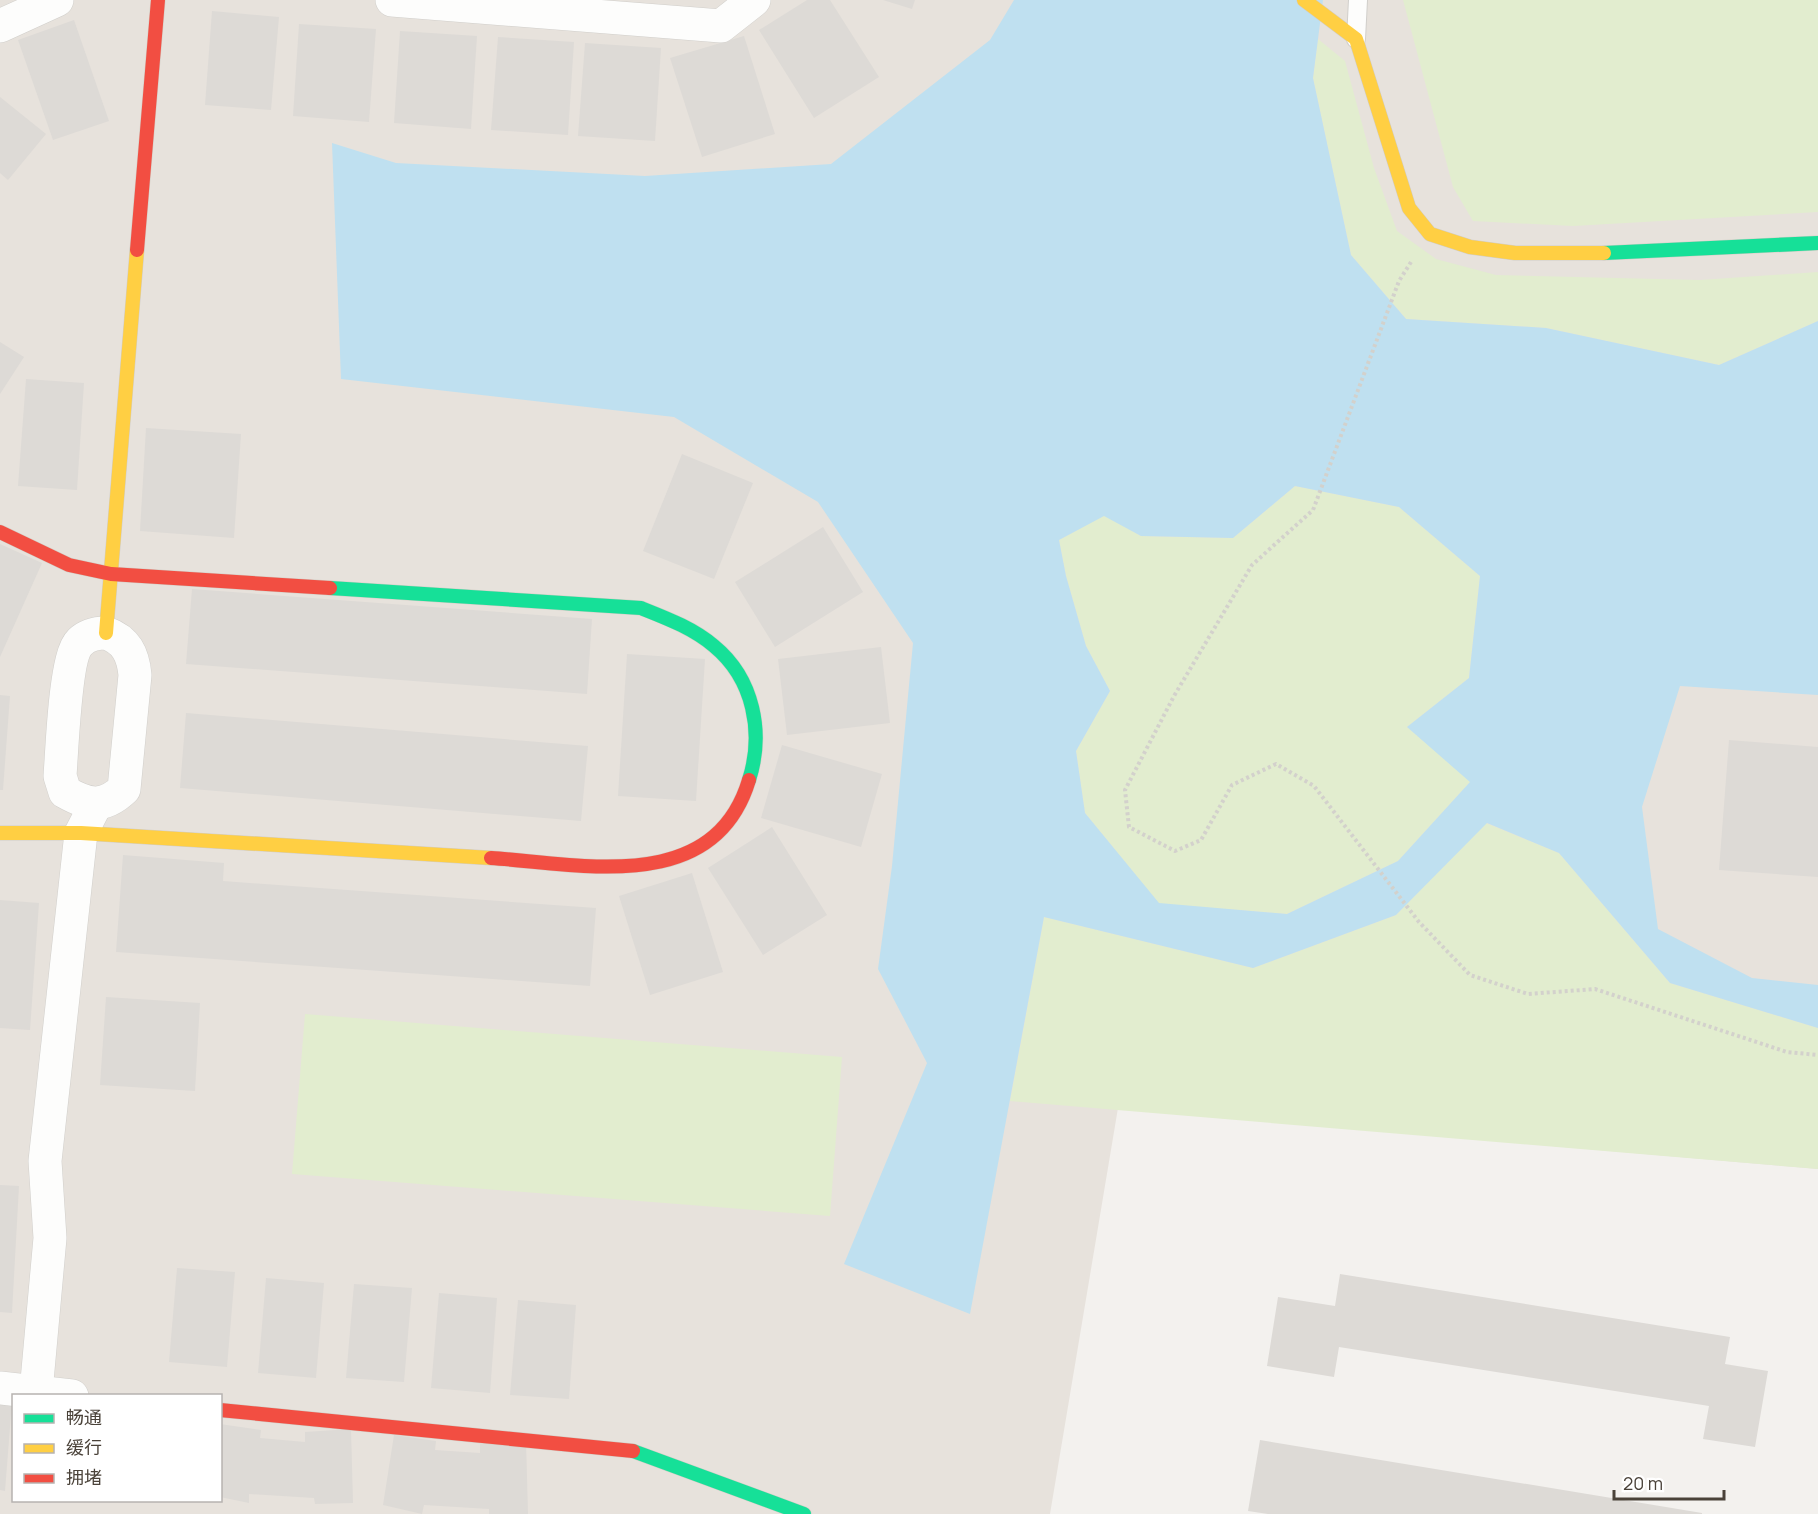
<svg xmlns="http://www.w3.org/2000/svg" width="1818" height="1514" font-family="Manrope,'Noto Sans SC',sans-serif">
<rect width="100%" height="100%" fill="#f3f1ee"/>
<path fill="#e7e2dc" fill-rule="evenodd" d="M0 0H1818V1169L1118 1108 1050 1514H0ZM14 1396H220V1500H14Z"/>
<g fill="#e2edcf">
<path d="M1403 0H1818V212L1573 226 1473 221 1453 187Z"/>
<path d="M1318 39 1345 61 1374 168 1397 231 1436 259 1496 275 1700 280 1818 272V321L1719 365 1546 328 1406 319 1351 255 1313 78Z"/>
<path d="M1295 486 1399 507 1480 576 1469 678 1407 727 1471 781 1398 861 1287 914 1159 904 1085 813 1076 751 1110 691 1086 646 1066 576 1059 540 1104 515 1141 536 1233 538Z"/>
<path d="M1486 823 1559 853 1670 983 1818 1028V1169L1010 1101 1044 917 1253 968 1396 915Z"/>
<path d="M305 1014 842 1057 830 1216 292 1174Z"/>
</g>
<path fill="#bfe0f0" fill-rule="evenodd" d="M1014 0H1323L1313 78 1351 255 1406 319 1546 328 1719 365 1818 321V695L1680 686 1642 807 1658 929 1752 978 1818 985V1028L1670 983 1559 853 1487 823 1396 915 1253 968 1044 917 970 1314 844 1264 927 1063 878 969 892 866 913 643 818 502 674 417 341 379 332 143 396 163 645 176 831 164 990 40ZM1295 486 1399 507 1480 576 1469 678 1407 727 1470 782 1398 861 1287 914 1159 903 1085 813 1076 751 1110 691 1086 646 1066 576 1059 540 1104 516 1141 536 1233 538Z"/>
<g fill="#dddad6">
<path d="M807 0H830L879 77 814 118 759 30Z"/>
<path d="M883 0H915L912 9Z"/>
<path d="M212 11 279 17 271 110 205 105Z"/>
<path d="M74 20 109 121 53 140 18 40Z"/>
<path d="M299 24 376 29 369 122 293 116Z"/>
<path d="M400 31 477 36 471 129 394 123Z"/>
<path d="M744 36 775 134 702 157 670 58Z"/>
<path d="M498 37 574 42 568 135 491 130Z"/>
<path d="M585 43 661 48 655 141 578 136Z"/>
<path d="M0 97 46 134 8 180 0 173Z"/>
<path d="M0 342 24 357 0 394Z"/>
<path d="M26 379 84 383 77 490 18 486Z"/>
<path d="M146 428 241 434 234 538 140 531Z"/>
<path d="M682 454 753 483 714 579 643 551Z"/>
<path d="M823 527 863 592 775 647 735 582Z"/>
<path d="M0 544 42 563 0 657Z"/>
<path d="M192 589 592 619 587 694 186 664Z"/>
<path d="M881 647 890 723 787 735 778 659Z"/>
<path d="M627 654 705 659 696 801 618 796Z"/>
<path d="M0 695 10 696 3 790H0Z"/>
<path d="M186 713 588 746 581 821 180 788Z"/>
<path d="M1729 740 1818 747V877L1719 870Z"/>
<path d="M782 745 882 774 861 847 761 818Z"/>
<path d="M772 827 827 915 763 955 708 868Z"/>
<path d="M123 855 224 863 223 881 596 908 590 986 116 952Z"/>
<path d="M692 873 723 972 650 995 619 896Z"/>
<path d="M0 900 39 903 30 1030 0 1028Z"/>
<path d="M106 997 200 1003 195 1091 100 1085Z"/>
<path d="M0 1185 19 1186 12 1313 0 1312Z"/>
<path d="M177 1268 235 1272 227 1367 169 1362Z"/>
<path d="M1340 1274 1730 1337 1725 1364 1768 1371 1755 1447 1703 1439 1709 1406 1339 1347 1334 1377 1267 1366 1278 1297 1335 1306Z"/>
<path d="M266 1278 324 1283 316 1378 258 1373Z"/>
<path d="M354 1284 412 1288 404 1382 346 1378Z"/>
<path d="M439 1293 497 1298 490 1393 431 1388Z"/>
<path d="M518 1300 576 1305 569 1399 510 1395Z"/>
<path d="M0 1401 12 1402 5 1491 0 1490Z"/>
<path d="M220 1424 261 1430 260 1438 305 1442V1432L351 1429 353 1503 315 1504 314 1498 249 1494V1503L220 1497Z"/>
<path d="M394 1435 436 1441 435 1450 480 1453V1444L526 1440 528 1514H489V1509L424 1505 422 1514 383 1505Z"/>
<path d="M1260 1440 1702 1513V1514H1268L1248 1511Z"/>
</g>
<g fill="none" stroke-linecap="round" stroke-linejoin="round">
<g stroke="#d1cfcb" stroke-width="20">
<path id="lane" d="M1356 39 1358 0"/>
</g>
<g stroke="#d1cfcb" stroke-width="34">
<g id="street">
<path d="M392 0 721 26 754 0"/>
<path d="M0 26 57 0"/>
<path d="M106 633C126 640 133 654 135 675L124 789C103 809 88 805 65 792L60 776C62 751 65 656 80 642 87 635 96 633 106 633Z"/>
<path d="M0 1388 72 1396"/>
<path d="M36 1392 50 1238 45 1161 81 833 96 804"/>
</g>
</g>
<g stroke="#d2cdc5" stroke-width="15">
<g id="fast">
<path d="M1604 253 1818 243"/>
<path d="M330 588 641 608C666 618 693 628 714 646 754 679 764 733 749 780"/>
<path d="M633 1451 804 1514"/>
</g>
</g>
<g stroke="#d2cdc5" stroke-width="15">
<g id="slow">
<path d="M1304 0 1356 39 1409 208 1430 234 1470 247 1515 253H1604"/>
<path d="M106 633 137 250"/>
<path d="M0 833H81L491 858"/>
</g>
</g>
<g stroke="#d2cdc5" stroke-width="15">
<g id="jam">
<path d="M137 250 158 0"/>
<path d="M0 532 69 565 111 574 330 588"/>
<path d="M491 858C582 864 714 896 749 780"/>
<path d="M220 1410 633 1451"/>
</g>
</g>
<path stroke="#d3d1cc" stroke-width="4" stroke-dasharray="3 3" stroke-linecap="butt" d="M1411 262 1399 281 1313 510 1252 565 1174 696 1125 790 1129 827 1175 851 1201 840 1232 785 1276 764 1314 786 1419 922 1470 975 1528 994 1595 989 1787 1052 1818 1055"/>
<use href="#lane" stroke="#fdfdfc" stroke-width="18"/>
<use href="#street" stroke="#fdfdfc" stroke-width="33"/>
<use href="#fast" stroke="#16e098" stroke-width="14"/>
<use href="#slow" stroke="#ffcf43" stroke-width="14"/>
<use href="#jam" stroke="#f24e42" stroke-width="14"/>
</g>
<rect x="12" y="1394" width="210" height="108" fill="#ffffff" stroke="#b7b3b0" stroke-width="1.5"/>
<rect x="24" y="1414" width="30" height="9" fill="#16e098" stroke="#b7b3b0" stroke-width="1.5"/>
<text x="66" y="1424" font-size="18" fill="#4a4239">畅通</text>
<rect x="24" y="1444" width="30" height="9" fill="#ffcf43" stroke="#b7b3b0" stroke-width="1.5"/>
<text x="66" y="1454" font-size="18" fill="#4a4239">缓行</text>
<rect x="24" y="1474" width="30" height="9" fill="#f24e42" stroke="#b7b3b0" stroke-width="1.5"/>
<text x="66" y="1484" font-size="18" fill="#4a4239">拥堵</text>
<path d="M1614 1490v9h110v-9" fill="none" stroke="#4a4239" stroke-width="3"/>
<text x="1623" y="1490" font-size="18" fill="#4a4239" stroke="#ffffff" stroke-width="4.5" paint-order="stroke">20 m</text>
</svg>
